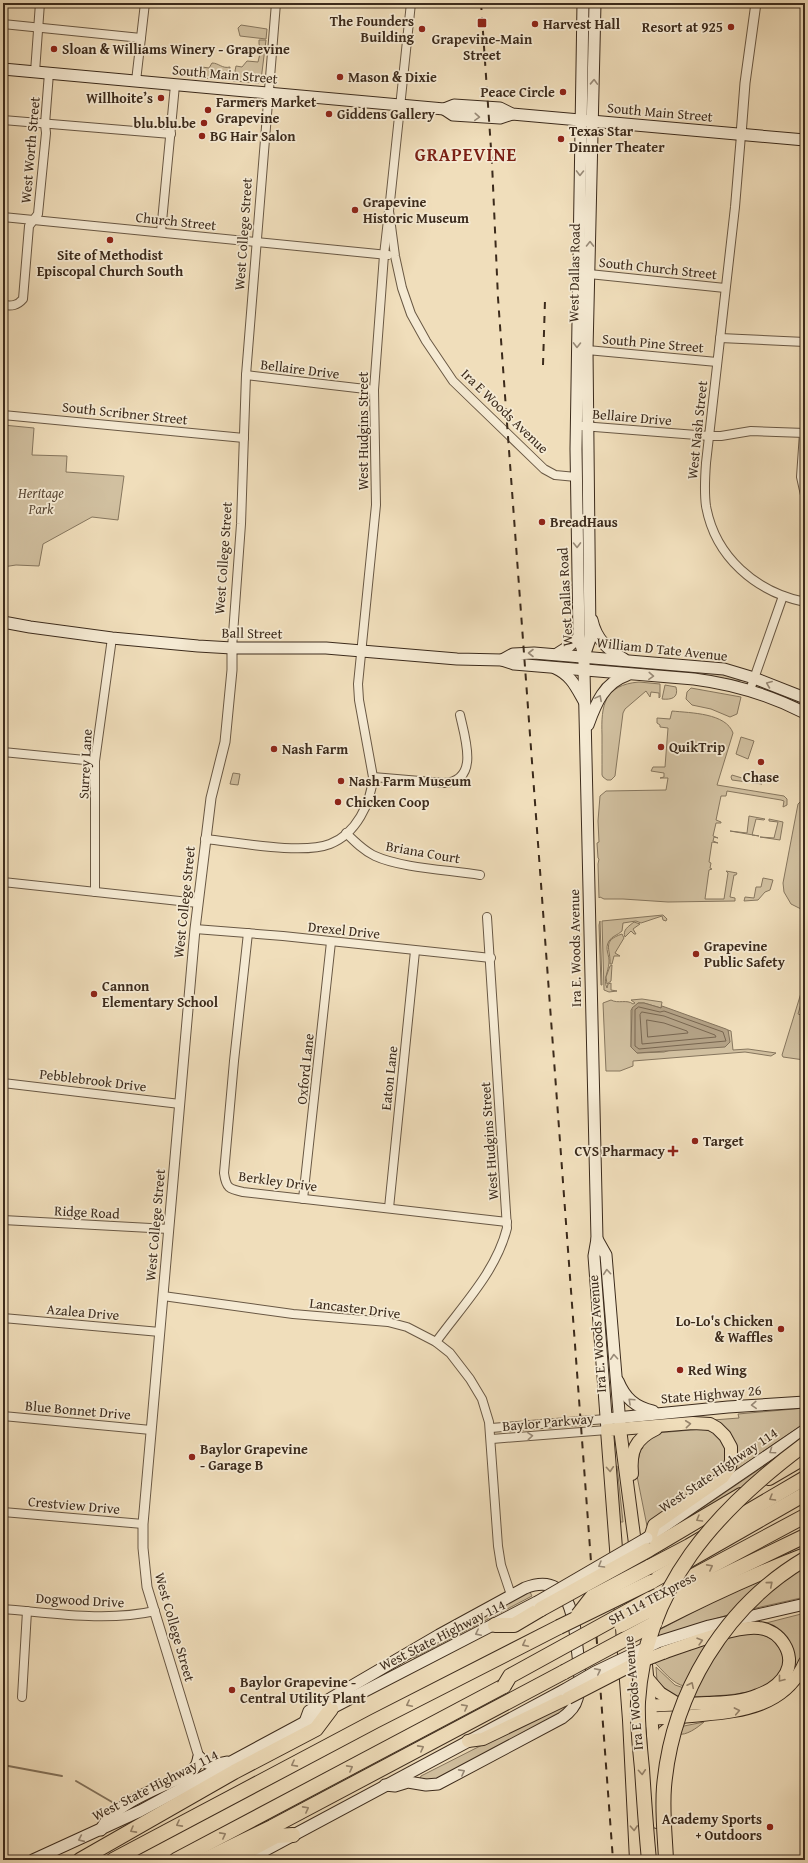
<svg xmlns="http://www.w3.org/2000/svg" width="808" height="1863" font-family="'Gentium Book Plus',serif">
<rect width="100%" height="100%" fill="#f0debb"/>
<filter id="stains"><feTurbulence type="fractalNoise" baseFrequency=".005" numOctaves="4"/><feColorMatrix values="0 0 0 0 .2 0 0 0 0 .09 0 0 0 0 .02 0 0 0 .5 -.17"/></filter>
<radialGradient id="worn" r=".72"><stop offset=".6" stop-color="#630" stop-opacity="0"/><stop offset="1" stop-color="#630" stop-opacity=".3"/></radialGradient>
<g fill="#d1c0a0" stroke="#86765e">
<path d="M241 25 267 29 266 39 240 36 238 28Z"/>
<path d="M259 40H266L261 80 259 83 233 81 236 66 242 67 247 61 258 62 261 49 259 44Z"/>
<path d="M212 63C219 63 222 69 230 67L229 80 201 78 202 67 209 68Z"/>
<path d="M3 425 34 428 32 455 67 456 66 472 124 476 118 520 92 517 43 544 39 566 16 565 3 567Z"/>
<path d="M662 671C680 671 729 669 742 680L738 681 711 676Z"/>
<path d="M639 682 660 684V697L659 698V693L651 692 650 697 646 691 625 709 623 713 615 776 611 780H607L603 777 602 775C602 761 602 748 602 735 601 705 604 685 639 682Z"/>
<path d="M665 685 676 687C679 698 671 700 662 699Z"/>
<path d="M691 688 741 697 737 714 730 717 711 709 692 705 686 699 687 692Z"/>
<path d="M672 711C691 713 726 713 733 733L717 785 784 796 787 799V805L783 807 784 801 781 800 727 791 726 796H721L716 820 721 822V823H716L713 836 718 838 714 837 713 841 718 843 712 842 709 862 711 863 710 868 712 869 709 870 705 899H724L728 873 726 871 737 873 736 875H734L730 897 735 898V901L668 902 623 899H604L600 897 599 898 598 864 599 859 598 858 597 843 599 842 598 821 600 796 606 791 666 790 668 778H660L664 777V773L651 771 653 767H665L668 728 660 727V725L657 723V718L670 719Z"/>
<path d="M741 737 754 741 748 759 736 754Z"/>
<path d="M233 773 240 774 238 785 230 784Z"/>
<path d="M732 775 762 784 732 780 731 777Z"/>
<path d="M805 800V911L791 904 784 892 783 883 798 804 801 801Z"/>
<path d="M749 816 765 819 764 820 756 819 752 835 759 836 730 831 747 833Z"/>
<path d="M769 819 783 822 780 840 760 837 774 838 778 822 769 821Z"/>
<path d="M763 878 773 880 770 890 765 892 758 900 744 901 745 897 754 898 756 887H761Z"/>
<path d="M663 915 667 919 666 921 663 920 662 916 641 923 636 921 623 923 622 931C618 935 612 936 609 941 604 949 610 955 609 963 608 973 603 979 607 988L608 984 611 983V990L617 991 609 992 604 990 602 921Z"/>
<path d="M600 921 602 985H601L599 925Z"/>
<path d="M634 922 640 924 633 929 636 934H634L631 931 625 937C622 930 629 926 634 922Z"/>
<path d="M622 934 624 938 615 953 620 956H614L612 964H610C611 949 601 941 622 934Z"/>
<path d="M612 965 611 981 607 984 606 977 610 966Z"/>
<path d="M805 980V990L798 1014 804 1016V1060L783 1057 782 1055Z"/>
<path d="M642 999 662 1002 661 1008 644 1003H638L631 1010V1047L637 1053 664 1052 728 1032V1030L731 1031 733 1050 748 1049 776 1053 771 1056 745 1052 633 1061V1066L620 1071H606L603 1003 611 1000C618 1004 627 999 633 1004L635 1003 631 1000Z"/>
<path d="M805 1408V1423L733 1472V1465L713 1420 739 1418 738 1414Z"/>
<path d="M702 1429C723 1432 732 1454 721 1471L647 1526 636 1471 640 1451 643 1448 642 1443 657 1433Z"/>
<path d="M767 1464 766 1468 733 1497 690 1520 689 1517Z"/>
<path d="M617 1466 623 1522H618L614 1467Z"/>
<path d="M805 1564V1597L752 1609 777 1585Z"/>
<path d="M777 1574 734 1613 656 1637 655 1632 721 1598Z"/>
<path d="M530 1592 532 1596 414 1658 412 1655 523 1594Z"/>
<path d="M805 1613V1654L792 1676 793 1667 766 1623Z"/>
<path d="M755 1633C769 1636 777 1640 782 1654 784 1659 783 1664 782 1669 771 1698 716 1695 691 1697L727 1635Z"/>
<path d="M712 1641 685 1686C673 1685 662 1669 653 1661L688 1648 690 1651 691 1646Z"/>
<path d="M656 1667 675 1685 684 1688 680 1699 665 1692 666 1689 657 1681Z"/>
<path d="M563 1704 565 1708 560 1714 434 1781 419 1780 421 1776Z"/>
<path d="M704 1722C697 1728 686 1736 678 1734L684 1726Z"/>
</g>
<path fill="#b3a185" stroke="#83725b" d="M638 1003H644L661 1008 662 1006 726 1029 728 1030 730 1042 725 1047 637 1053 631 1047 632 1008Z"/>
<g fill="none" stroke-linecap="round" stroke-linejoin="round">
<g stroke="#786650" stroke-width="1">
<path d="M639 1007 660 1012 664 1011 723 1032 726 1041 639 1049 635 1046V1010Z"/>
<path d="M642 1012 664 1016 715 1035 716 1037 642 1044 640 1015Z"/>
<path d="M647 1020 664 1023 687 1031 688 1033 648 1037Z"/>
</g>
<g stroke="#83725b" stroke-width="2">
<path d="M3 1765 62 1776"/>
<path d="M76 1781 112 1802"/>
</g>
<g stroke="#695844" stroke-width="10">
<g id="minor">
<path d="M411 3 389 211 395 256 402 288 411 314 426 341 453 381 544 469 555 475 576 477"/>
<path d="M3 24 141 38"/>
<path d="M35 72 40 3"/>
<path d="M136 81 145 3"/>
<path d="M3 120 171 134"/>
<path d="M741 135 735 207 706 463C705 477 704 492 706 506 715 557 756 592 805 602"/>
<path d="M3 217 388 255"/>
<path d="M161 232 175 85"/>
<path d="M589 274 725 288"/>
<path d="M3 305C12 306 17 306 23 299L29 226 38 214 46 133 45 124 49 73"/>
<path d="M720 338 805 342"/>
<path d="M587 350 717 362"/>
<path d="M246 375 374 390"/>
<path d="M3 415 244 438"/>
<path d="M582 426 709 436H721L751 431 805 433"/>
<path d="M804 433 801 477 805 495"/>
<path d="M232 648 241 524 246 375 276 3"/>
<path d="M750 690 783 596"/>
<path d="M3 752 95 761"/>
<path d="M373 777 444 783C480 781 465 738 460 715"/>
<path d="M346 833C355 842 364 851 375 856 401 868 450 870 480 875"/>
<path d="M205 839C236 842 302 855 330 844 356 834 371 803 373 777L359 700 358 684 376 505 374 390 384 255 389 211"/>
<path d="M3 882 198 903"/>
<path d="M95 892V761L112 638"/>
<path d="M195 929 283 936 491 958"/>
<path d="M248 933 234 1061 224 1173C226 1188 229 1189 243 1192L507 1222"/>
<path d="M3 1083 180 1104"/>
<path d="M303 1199 331 942"/>
<path d="M389 1208 415 951"/>
<path d="M3 1220 169 1229"/>
<path d="M163 1296 293 1314 388 1322 407 1327 436 1342 450 1353 470 1379 482 1399 489 1422 498 1546 501 1565 511 1595"/>
<path d="M3 1318 160 1332"/>
<path d="M436 1342C462 1306 496 1272 507 1228L487 917"/>
<path d="M3 1416 151 1430"/>
<path d="M491 1428 606 1419"/>
<path d="M492 1439 607 1430"/>
<path d="M3 1512 143 1524"/>
<path d="M3 1609C53 1613 106 1622 155 1611"/>
<path d="M22 1697 27 1611"/>
</g>
</g>
<g stroke="#695844" stroke-width="11">
<g id="tertiary">
<path d="M741 135 745 83 756 3"/>
<path d="M199 1757 147 1587 143 1548V1524L195 929 211 798 225 742 232 670V648"/>
</g>
</g>
<g stroke="#3c2b1c" stroke-width="13">
<g id="secondary">
<path d="M583 3 576 449 579 637 584 656V671L597 1239 594 1256 607 1430"/>
<path d="M3 69 444 109 454 105 500 108 512 114 805 140"/>
<path d="M444 109 453 115 500 118 512 114"/>
<path d="M592 620C596 639 608 650 624 659"/>
<path d="M3 622 30 627 112 638 198 646 232 648H326L457 659 502 660 514 664 694 679C733 684 770 695 805 713"/>
<path d="M557 654 568 647 579 637"/>
<path d="M584 656 590 639 587 350 595 3"/>
<path d="M502 660 513 654 534 653 724 669 754 678 805 698"/>
<path d="M555 668C571 675 576 687 584 701"/>
<path d="M588 725C596 703 604 683 627 675"/>
<path d="M597 1239 606 1255 620 1424"/>
<path d="M618 1381C625 1398 635 1407 653 1411"/>
<path d="M606 1419 728 1407 805 1402"/>
<path d="M647 1538 805 1430"/>
<path d="M658 1642 709 1626 805 1604"/>
<path d="M305 1722 309 1711 439 1635 525 1588C569 1571 574 1617 577 1647 579 1664 582 1684 577 1699 575 1707 569 1713 562 1718L438 1784 426 1785 408 1782 395 1786 385 1785"/>
<path d="M199 1757C207 1766 215 1765 227 1762"/>
<path d="M101 1830C111 1804 166 1785 191 1773L197 1764 199 1757"/>
<path d="M33 1860 140 1811 305 1722 537 1602"/>
<path d="M247 1860C352 1803 458 1747 564 1690"/>
</g>
</g>
<g stroke="#3c2b1c" stroke-width="14">
<g id="primary">
<path d="M620 1429 636 1551 641 1613"/>
<path d="M632 1474C630 1451 635 1439 656 1429"/>
<path d="M646 1665 653 1736 657 1822"/>
<path d="M648 1679 660 1693 678 1704"/>
<path d="M643 1706C664 1705 686 1704 707 1703 724 1702 742 1702 758 1695 769 1691 780 1684 786 1673 796 1654 780 1630 759 1628 737 1625 686 1645 663 1653"/>
<path d="M644 1719C663 1718 683 1717 702 1715 743 1711 786 1706 805 1662"/>
<path d="M468 1741 483 1739 568 1698"/>
<path d="M657 1753 664 1732 680 1719"/>
<path d="M636 1860 629 1720 607 1430 693 1423 710 1424 717 1428 725 1436 731 1447V1460L730 1467 723 1477 654 1525 651 1535"/>
</g>
</g>
<g stroke="#3c2b1c" stroke-width="16">
<g id="motorway">
<path d="M769 1478 805 1457"/>
<path d="M648 1550 741 1495"/>
<path d="M649 1567 689 1546 805 1478"/>
<path d="M651 1582 805 1494"/>
<path d="M650 1599 805 1516"/>
<path d="M656 1608 805 1536"/>
<path d="M655 1623C704 1598 753 1575 805 1555"/>
<path d="M495 1625H514L541 1609"/>
<path d="M80 1860 234 1772 316 1729 331 1709"/>
<path d="M113 1860 375 1721 559 1627"/>
<path d="M176 1860 504 1686"/>
<path d="M204 1860 272 1827 564 1672"/>
<path d="M231 1860 276 1836 293 1835"/>
</g>
</g>
<use href="#minor" stroke="#f5ead3" stroke-width="8"/>
<use href="#tertiary" stroke="#f5ead3" stroke-width="9"/>
<use href="#secondary" stroke="#f5ead3" stroke-width="11"/>
<use href="#primary" stroke="#f0debb" stroke-width="12"/>
<use href="#motorway" stroke="#f0debb" stroke-width="14"/>
<g stroke="#3c2b1c" stroke-width="2" stroke-dasharray="7 7" stroke-linecap="butt">
<path d="M481 3 492 163 498 298 507 423 613 1860"/>
<path d="M543 365 545 300"/>
</g>
<g stroke="#3c2b1c" stroke-width="13" stroke-linecap="butt">
<g id="secondary-bridge">
<path d="M537 1602 647 1538"/>
<path d="M564 1690 595 1672 658 1642"/>
</g>
</g>
<g stroke="#3c2b1c" stroke-width="14" stroke-linecap="butt">
<path id="primary-bridge" d="M568 1698 632 1665 663 1653"/>
</g>
<g stroke="#3c2b1c" stroke-width="16" stroke-linecap="butt">
<g id="motorway-bridge">
<path d="M541 1609 648 1550"/>
<path d="M578 1615 592 1597 649 1567"/>
<path d="M621 1625 652 1609"/>
<path d="M559 1627 651 1582"/>
<path d="M564 1672 655 1623"/>
<path d="M504 1686 510 1676 650 1599"/>
<path d="M649 1860C646 1830 644 1799 642 1769 640 1747 637 1725 638 1702 645 1587 716 1510 805 1444"/>
<path d="M666 1860C665 1836 662 1812 664 1787 672 1694 724 1607 805 1559"/>
</g>
</g>
<use href="#secondary-bridge" stroke="#f5ead3" stroke-width="11"/>
<use href="#primary-bridge" stroke="#f0debb" stroke-width="12"/>
<use href="#motorway-bridge" stroke="#f0debb" stroke-width="14"/>
</g>
<defs><path id="oneway-chevron" d="M-2-3.5L2.5 0L-2 3.5" fill="none" stroke-width="1.6" stroke-linecap="round" stroke-linejoin="round"/></defs>
<g stroke="#988a78">
<use href="#oneway-chevron" transform="translate(594 82) rotate(-88)"/>
<use href="#oneway-chevron" transform="translate(477 117) rotate(4)"/>
<use href="#oneway-chevron" transform="translate(580 173) rotate(91)"/>
<use href="#oneway-chevron" transform="translate(590 244) rotate(-89)"/>
<use href="#oneway-chevron" transform="translate(577 345) rotate(91)"/>
<use href="#oneway-chevron" transform="translate(577 545) rotate(89)"/>
<use href="#oneway-chevron" transform="translate(531 653) rotate(180)"/>
<use href="#oneway-chevron" transform="translate(651 676) rotate(3)"/>
<use href="#oneway-chevron" transform="translate(769 684) rotate(-158)"/>
<use href="#oneway-chevron" transform="translate(599 698) rotate(-62)"/>
<use href="#oneway-chevron" transform="translate(607 1272) rotate(-95)"/>
<use href="#oneway-chevron" transform="translate(614 1357) rotate(-94)"/>
<use href="#oneway-chevron" transform="translate(631 1401) rotate(-137)"/>
<use href="#oneway-chevron" transform="translate(754 1405) rotate(177)"/>
<use href="#oneway-chevron" transform="translate(530 1436) rotate(-5)"/>
<use href="#oneway-chevron" transform="translate(772 1451) rotate(145)"/>
<use href="#oneway-chevron" transform="translate(601 1565) rotate(150)"/>
<use href="#oneway-chevron" transform="translate(478 1633) rotate(153)"/>
<use href="#oneway-chevron" transform="translate(598 1671) rotate(-27)"/>
<use href="#oneway-chevron" transform="translate(462 1772) rotate(-28)"/>
<use href="#oneway-chevron" transform="translate(81 1839) rotate(156)"/>
</g>
<g stroke="#96846c">
<use href="#oneway-chevron" transform="translate(688 1424) rotate(-6)"/>
<use href="#oneway-chevron" transform="translate(610 1469) rotate(86)"/>
<use href="#oneway-chevron" transform="translate(772 1498) rotate(150)"/>
<use href="#oneway-chevron" transform="translate(699 1519) rotate(150)"/>
<use href="#oneway-chevron" transform="translate(710 1567) rotate(-28)"/>
<use href="#oneway-chevron" transform="translate(770 1584) rotate(-40)"/>
<use href="#oneway-chevron" transform="translate(700 1641) rotate(-16)"/>
<use href="#oneway-chevron" transform="translate(525 1644) rotate(153)"/>
<use href="#oneway-chevron" transform="translate(781 1679) rotate(128)"/>
<use href="#oneway-chevron" transform="translate(691 1685) rotate(-64)"/>
<use href="#oneway-chevron" transform="translate(409 1704) rotate(153)"/>
<use href="#oneway-chevron" transform="translate(465 1707) rotate(-28)"/>
<use href="#oneway-chevron" transform="translate(737 1711) rotate(-11)"/>
<use href="#oneway-chevron" transform="translate(421 1748) rotate(-28)"/>
<use href="#oneway-chevron" transform="translate(294 1764) rotate(152)"/>
<use href="#oneway-chevron" transform="translate(350 1768) rotate(-28)"/>
<use href="#oneway-chevron" transform="translate(642 1772) rotate(86)"/>
<use href="#oneway-chevron" transform="translate(306 1809) rotate(-28)"/>
<use href="#oneway-chevron" transform="translate(179 1824) rotate(152)"/>
<use href="#oneway-chevron" transform="translate(634 1828) rotate(87)"/>
<use href="#oneway-chevron" transform="translate(133 1830) rotate(151)"/>
<use href="#oneway-chevron" transform="translate(223 1835) rotate(-28)"/>
</g>
<g fill="#8f2418" stroke="#f5ead3" stroke-width="1.5">
<rect x="477" y="18" width="10" height="10" rx="2"/>
<circle cx="535" cy="24" r="4"/>
<circle cx="731" cy="27" r="4"/>
<circle cx="422" cy="29" r="4"/>
<circle cx="54" cy="49" r="4"/>
<circle cx="340" cy="77" r="4"/>
<circle cx="563" cy="92" r="4"/>
<circle cx="161" cy="98" r="4"/>
<circle cx="208" cy="110" r="4"/>
<circle cx="329" cy="114" r="4"/>
<circle cx="204" cy="123" r="4"/>
<circle cx="202" cy="136" r="4"/>
<circle cx="561" cy="139" r="4"/>
<circle cx="355" cy="210" r="4"/>
<circle cx="110" cy="240" r="4"/>
<circle cx="542" cy="522" r="4"/>
<circle cx="661" cy="747" r="4"/>
<circle cx="274" cy="749" r="4"/>
<circle cx="761" cy="762" r="4"/>
<circle cx="341" cy="781" r="4"/>
<circle cx="338" cy="802" r="4"/>
<circle cx="696" cy="954" r="4"/>
<circle cx="94" cy="994" r="4"/>
<circle cx="695" cy="1141" r="4"/>
<path d="M671 1145h4v4h4v4h-4v4h-4v-4h-4v-4h4z"/>
<circle cx="781" cy="1329" r="4"/>
<circle cx="680" cy="1370" r="4"/>
<circle cx="192" cy="1457" r="4"/>
<circle cx="232" cy="1690" r="4"/>
<circle cx="770" cy="1827" r="4"/>
</g>
<g text-anchor="middle" stroke-width="3.5" stroke-linejoin="round" paint-order="stroke">
<g font-size="14" font-weight="bold" fill="#3c2b1c" stroke="#f5ead3" text-anchor="start">
<text x="414" y="26" text-anchor="end">The Founders<tspan x="414" dy="16">Building</tspan></text>
<text x="543" y="29">Harvest Hall</text>
<text x="723" y="32" text-anchor="end">Resort at 925</text>
<text x="482" y="44" text-anchor="middle">Grapevine-Main<tspan x="482" dy="16">Street</tspan></text>
<text x="62" y="54">Sloan &amp; Williams Winery - Grapevine</text>
<text x="348" y="82">Mason &amp; Dixie</text>
<text x="555" y="97" text-anchor="end">Peace Circle</text>
<text x="153" y="103" text-anchor="end">Willhoite’s</text>
<text x="216" y="107">Farmers Market<tspan x="216" dy="16">Grapevine</tspan></text>
<text x="337" y="119">Giddens Gallery</text>
<text x="196" y="128" text-anchor="end">blu.blu.be</text>
<text x="569" y="136">Texas Star<tspan x="569" dy="16">Dinner Theater</tspan></text>
<text x="210" y="141">BG Hair Salon</text>
<text x="363" y="207">Grapevine<tspan x="363" dy="16">Historic Museum</tspan></text>
<text x="110" y="260" text-anchor="middle">Site of Methodist<tspan x="110" dy="16">Episcopal Church South</tspan></text>
<text x="550" y="527">BreadHaus</text>
<text x="669" y="752">QuikTrip</text>
<text x="282" y="754">Nash Farm</text>
<text x="761" y="782" text-anchor="middle">Chase</text>
<text x="349" y="786">Nash Farm Museum</text>
<text x="346" y="807">Chicken Coop</text>
<text x="704" y="951">Grapevine<tspan x="704" dy="16">Public Safety</tspan></text>
<text x="102" y="991">Cannon<tspan x="102" dy="16">Elementary School</tspan></text>
<text x="703" y="1146">Target</text>
<text x="665" y="1156" text-anchor="end">CVS Pharmacy</text>
<text x="773" y="1326" text-anchor="end">Lo-Lo's Chicken<tspan x="773" dy="16">&amp; Waffles</tspan></text>
<text x="688" y="1375">Red Wing</text>
<text x="200" y="1454">Baylor Grapevine<tspan x="200" dy="16">- Garage B</tspan></text>
<text x="240" y="1687">Baylor Grapevine -<tspan x="240" dy="16">Central Utility Plant</tspan></text>
<text x="762" y="1824" text-anchor="end">Academy Sports<tspan x="762" dy="16">+ Outdoors</tspan></text>
</g>
<g font-size="14" fill="#3c2b1c" stroke="#f5ead3">
<text transform="translate(225 74) rotate(5)" y="5">South Main Street</text>
<text transform="translate(660 112) rotate(5)" y="5">South Main Street</text>
<text transform="translate(30 150) rotate(-85)" y="5">West Worth Street</text>
<text transform="translate(176 221) rotate(6)" y="5">Church Street</text>
<text transform="translate(243 234) rotate(-86)" y="5">West College Street</text>
<text transform="translate(658 268) rotate(6)" y="5">South Church Street</text>
<text transform="translate(574 273) rotate(-89)" y="5">West Dallas Road</text>
<text transform="translate(653 343) rotate(5)" y="5">South Pine Street</text>
<text transform="translate(300 369) rotate(7)" y="5">Bellaire Drive</text>
<text transform="translate(505 411) rotate(44)" y="5">Ira E Woods Avenue</text>
<text transform="translate(125 413) rotate(6)" y="5">South Scribner Street</text>
<text transform="translate(632 417) rotate(5)" y="5">Bellaire Drive</text>
<text transform="translate(697 430) rotate(-84)" y="5">West Nash Street</text>
<text transform="translate(363 431) rotate(-90)" y="5">West Hudgins Street</text>
<text transform="translate(223 558) rotate(-86)" y="5">West College Street</text>
<text transform="translate(565 597) rotate(-93)" y="5">West Dallas Road</text>
<text transform="translate(252 633) rotate(1)" y="5">Ball Street</text>
<text transform="translate(662 649) rotate(6)" y="5">William D Tate Avenue</text>
<text transform="translate(85 764) rotate(-87)" y="5">Surrey Lane</text>
<text transform="translate(423 852) rotate(10)" y="5">Briana Court</text>
<text transform="translate(184 902) rotate(-84)" y="5">West College Street</text>
<text transform="translate(344 930) rotate(6)" y="5">Drexel Drive</text>
<text transform="translate(575 948) rotate(-91)" y="5">Ira E. Woods Avenue</text>
<text transform="translate(305 1069) rotate(-84)" y="5">Oxford Lane</text>
<text transform="translate(389 1078) rotate(-84)" y="5">Eaton Lane</text>
<text transform="translate(93 1080) rotate(7)" y="5">Pebblebrook Drive</text>
<text transform="translate(489 1141) rotate(-94)" y="5">West Hudgins Street</text>
<text transform="translate(278 1181) rotate(8)" y="5">Berkley Drive</text>
<text transform="translate(87 1212) rotate(3)" y="5">Ridge Road</text>
<text transform="translate(155 1225) rotate(-85)" y="5">West College Street</text>
<text transform="translate(355 1308) rotate(7)" y="5">Lancaster Drive</text>
<text transform="translate(83 1312) rotate(5)" y="5">Azalea Drive</text>
<text transform="translate(597 1334) rotate(-94)" y="5">Ira E. Woods Avenue</text>
<text transform="translate(711 1394) rotate(-5)" y="5">State Highway 26</text>
<text transform="translate(78 1410) rotate(5)" y="5">Blue Bonnet Drive</text>
<text transform="translate(548 1422) rotate(-5)" y="5">Baylor Parkway</text>
<text transform="translate(718 1470) rotate(-34)" y="5">West State Highway 114</text>
<text transform="translate(74 1505) rotate(5)" y="5">Crestview Drive</text>
<text transform="translate(652 1598) rotate(-28)" y="5">SH 114 TEXpress</text>
<text transform="translate(80 1600) rotate(3)" y="5">Dogwood Drive</text>
<text transform="translate(175 1627) rotate(74)" y="5">West College Street</text>
<text transform="translate(442 1635) rotate(-27)" y="5">West State Highway 114</text>
<text transform="translate(633 1693) rotate(-95)" y="5">Ira E Woods Avenue</text>
<text transform="translate(155 1785) rotate(-27)" y="5">West State Highway 114</text>
</g>
<g font-size="14" font-style="italic" fill="#5a4936" stroke="#f5ead3">
<text x="41" y="498">Heritage<tspan x="41" dy="16">Park</tspan></text>
</g>
<g font-size="18" font-weight="bold" letter-spacing="1" fill="#7a1f14" stroke="#f5ead3">
<text x="466" y="161">GRAPEVINE</text>
</g>
</g>
<rect width="808" height="1863" fill="none" stroke="#f0debb" stroke-width="16"/>
<rect x="4" y="4" width="800" height="1855" fill="none" stroke="#3c2b1c" stroke-width="2"/>
<rect x="8" y="8" width="792" height="1847" fill="none" stroke="#3c2b1c"/>
<rect width="100%" height="100%" filter="url(#stains)"/>
<rect width="100%" height="100%" fill="url(#worn)"/>
</svg>
